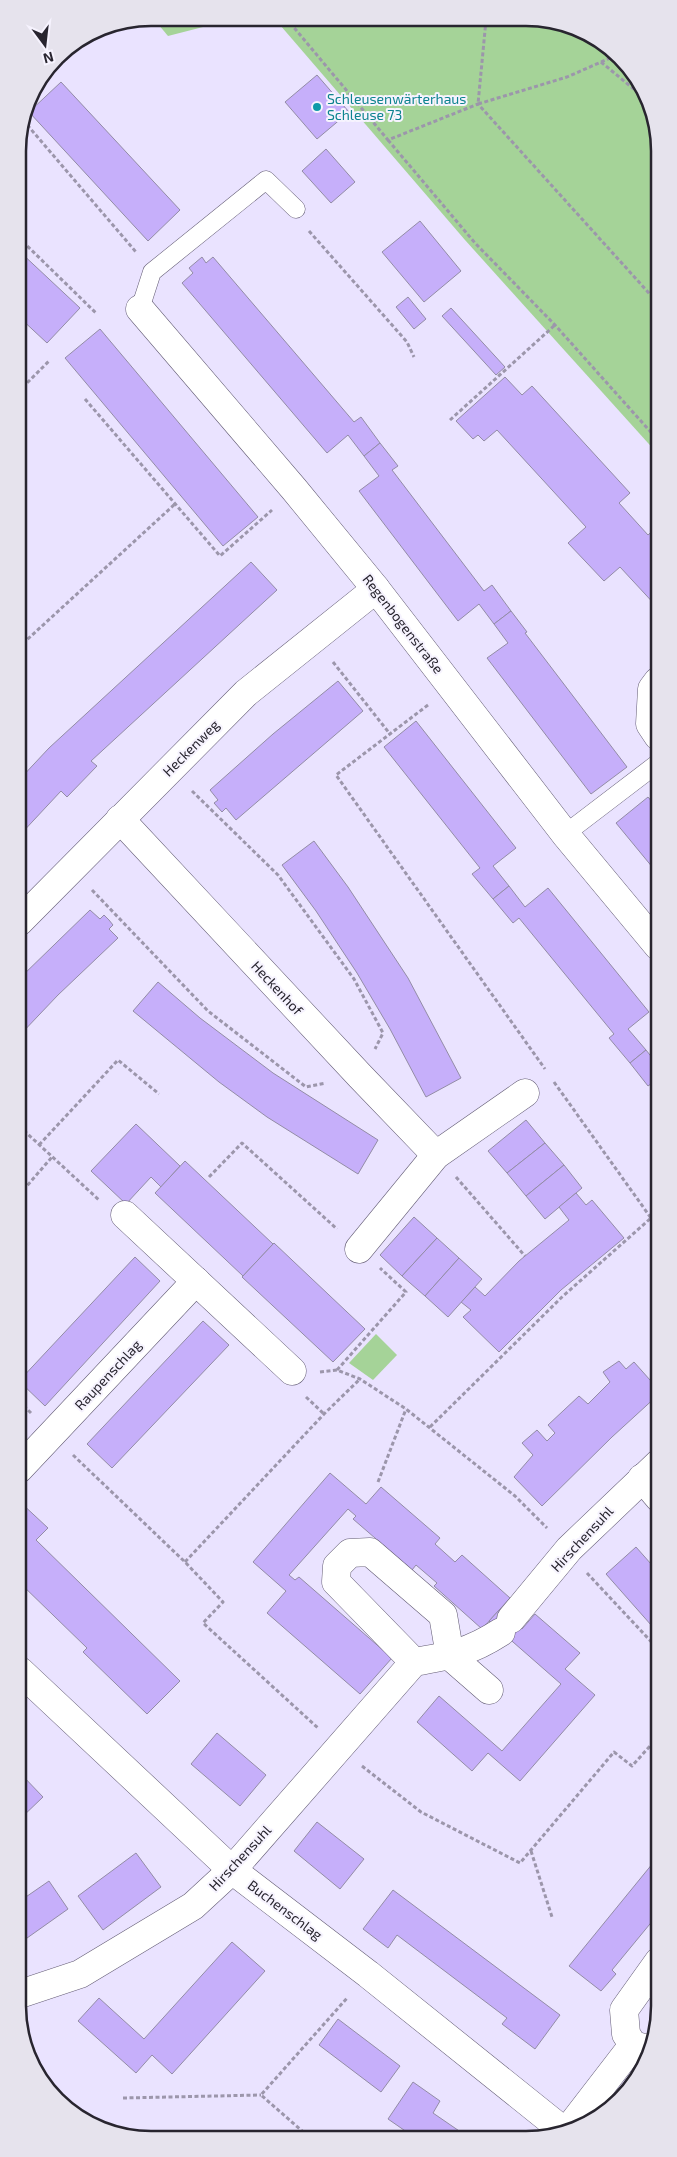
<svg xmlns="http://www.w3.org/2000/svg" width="677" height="2157" font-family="'Exo 2',sans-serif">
<rect width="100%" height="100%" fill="#eae3ff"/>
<g fill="#a5d398">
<path d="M153 18H238L168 36Z"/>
<path d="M274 18 552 20 621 57 657 125V453L465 240Z"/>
<path d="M376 1334 397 1355 373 1380 349 1363Z"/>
</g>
<g fill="#c6affa" stroke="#938ca6">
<path d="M317 75 349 112 317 139 285 102Z"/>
<path d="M61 82 180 210 148 241 29 112Z"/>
<path d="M326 149 355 182 331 203 302 171Z"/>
<path d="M420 221 461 271 424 302 382 252Z"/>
<path d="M18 250 80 308 47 343 18 316Z"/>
<path d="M202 257 206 263 213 257 354 422 361 417 380 443 364 456 348 435 327 453 182 283 193 273 189 268Z"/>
<path d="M408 297 426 319 414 329 396 307Z"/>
<path d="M451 308 505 367 496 375 442 316Z"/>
<path d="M100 329 258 517 223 546 65 358Z"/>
<path d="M505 377 522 395 532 386 630 493 619 503 648 535 657 527 658 608 620 567 604 581 568 543 586 527 497 430 484 441 478 435 473 439 456 421Z"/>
<path d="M380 443 398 466 392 470 484 591 492 585 511 611 494 624 479 604 458 621 359 491 379 476 364 456Z"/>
<path d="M251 562 277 590 91 761 97 766 67 797 61 791 19 836V780L49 748Z"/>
<path d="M511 611 527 632 525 633 627 767 591 794 487 658 508 643 494 624Z"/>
<path d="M338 681 363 711 236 820 226 808 222 812 214 803 218 800 210 790 273 734Z"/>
<path d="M416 721 516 848 493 866 509 886 493 899 472 874 480 868 384 747Z"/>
<path d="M648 797 658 809V874L616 823Z"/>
<path d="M314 841 348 887 408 978 461 1078 426 1097 390 1029 357 973 316 911 282 865Z"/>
<path d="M509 886 525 907 548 888 649 1012 628 1029 646 1050 630 1063 609 1038 614 1034 519 918 513 923 493 899Z"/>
<path d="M90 910 100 919 104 915 109 920 113 925 109 929 118 938 58 995 19 1036V979Z"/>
<path d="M158 982 200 1018 273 1073 378 1140 358 1174 267 1117 219 1082 133 1011Z"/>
<path d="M646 1050 658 1065V1085L655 1081 648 1086 630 1063Z"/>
<path d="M526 1120 545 1143 507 1173 488 1151Z"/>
<path d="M136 1124 180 1166 161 1187 151 1177 126 1204 91 1171Z"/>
<path d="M545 1143 564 1165 526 1196 507 1173Z"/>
<path d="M185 1161 273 1244 243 1276 155 1193Z"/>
<path d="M564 1165 582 1188 545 1219 526 1196Z"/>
<path d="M576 1193 586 1205 592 1200 624 1238 561 1290 499 1352 463 1317 471 1310 461 1302 475 1287 485 1296 519 1261 569 1220 559 1207Z"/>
<path d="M414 1217 437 1238 402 1276 380 1255Z"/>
<path d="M437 1238 459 1258 425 1296 402 1276Z"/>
<path d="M274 1243 365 1329 333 1362 242 1277Z"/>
<path d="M135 1257 160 1281 45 1406 19 1381Z"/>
<path d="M459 1258 482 1279 448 1317 425 1296Z"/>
<path d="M203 1321 229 1345 112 1468 87 1444Z"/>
<path d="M619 1361 626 1369 634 1362 658 1389V1395L612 1437 542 1506 514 1477 533 1455 522 1443 537 1430 547 1441 555 1433 548 1425 579 1396 588 1404 610 1382 603 1372Z"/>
<path d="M330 1473 366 1504 381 1487 440 1538 435 1544 455 1562 462 1555 510 1598 482 1629 434 1586 437 1583 416 1565 412 1570 353 1519 356 1516 348 1509 289 1575 295 1580 299 1577 392 1658 360 1694 267 1613 286 1591 253 1562Z"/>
<path d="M19 1501 48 1528 36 1540 180 1681 147 1714 83 1652 87 1648 19 1582Z"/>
<path d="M636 1547 659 1573V1634L606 1574Z"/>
<path d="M500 1609 522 1629 535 1614 580 1653 565 1669 595 1695 520 1781 488 1753 472 1771 417 1722 439 1696 502 1751 561 1684 489 1621Z"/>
<path d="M217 1733 266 1775 240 1806 191 1764Z"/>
<path d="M20 1773 43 1797 20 1819Z"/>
<path d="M317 1822 364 1859 340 1889 294 1851Z"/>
<path d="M136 1853 161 1887 103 1930 78 1896Z"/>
<path d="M653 1863 659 1869V1913L612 1970 616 1974 601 1991 569 1966Z"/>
<path d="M49 1881 68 1909 20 1943V1901Z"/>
<path d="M393 1890 560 2015 535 2049 502 2024 507 2018 397 1935 388 1948 363 1929Z"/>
<path d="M232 1942 265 1971 172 2074 152 2055 136 2073 78 2021 99 1998 144 2039Z"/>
<path d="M338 2019 400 2066 381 2092 319 2045Z"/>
<path d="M413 2082 440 2101 433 2113 468 2137H414L388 2119Z"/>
</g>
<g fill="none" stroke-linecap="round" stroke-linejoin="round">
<g stroke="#645d75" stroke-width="19">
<g id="service">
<path d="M140 309 152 272 266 180 296 209"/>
<path d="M565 834 658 763"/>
</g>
</g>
<g stroke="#645d75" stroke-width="29">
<g id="minor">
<path d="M140 309 294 489 376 589 565 834 658 946"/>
<path d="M658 681 652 689 650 724 658 736"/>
<path d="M120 819 360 1076 436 1155"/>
<path d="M19 922 246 693 376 589"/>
<path d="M125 1215 292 1371"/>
<path d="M359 1249 436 1155 525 1093"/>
<path d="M19 1469 196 1281"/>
<path d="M642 1478 659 1498"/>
<path d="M511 1619 569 1549 659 1463"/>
<path d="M414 1662 336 1582 337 1566 350 1553 370 1552 443 1615 450 1656 489 1690"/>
<path d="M20 1671 232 1870 368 1974 565 2132"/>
<path d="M20 1994 80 1974 193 1906 232 1870 414 1662C450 1656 470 1652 501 1632"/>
<path d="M652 2047 644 2048 633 2045 626 2034 624 2010 659 1961"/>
<path d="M566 2132 633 2045"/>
</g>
</g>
<g stroke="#9c96ab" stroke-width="3" stroke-dasharray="4 2.5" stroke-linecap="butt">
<path d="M286 18 388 140 478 104 657 302"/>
<path d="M486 20 478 104 567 77 617 55"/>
<path d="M601 62 641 95"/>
<path d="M23 120 136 252"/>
<path d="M388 140 475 243 555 325 657 439"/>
<path d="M309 231 407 342 414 357"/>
<path d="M18 237 97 314"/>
<path d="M18 392 50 360"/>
<path d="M85 399 220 556 272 510"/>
<path d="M450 420 555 325"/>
<path d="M18 648 175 504"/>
<path d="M333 662 390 734"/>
<path d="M428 705 336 775 545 1069"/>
<path d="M192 791 278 875 354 979 383 1033 375 1049"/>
<path d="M92 890 208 1011 306 1087 326 1083"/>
<path d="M554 1082 651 1218"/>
<path d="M19 1126 99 1200"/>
<path d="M39 1145 118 1060 159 1094"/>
<path d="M209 1177 242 1143 337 1229"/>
<path d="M456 1177 525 1256"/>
<path d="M19 1195 52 1157"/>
<path d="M337 1370 406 1292 380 1268"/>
<path d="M320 1372 337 1370 360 1379 406 1409 515 1496 547 1528"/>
<path d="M306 1397 324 1414"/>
<path d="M19 1401 31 1413"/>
<path d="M430 1427 562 1297 651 1218H658"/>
<path d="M73 1455 185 1562 223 1602 203 1623 318 1728"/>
<path d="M378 1482 406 1409"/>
<path d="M185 1562 324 1414 360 1379"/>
<path d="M587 1573 659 1650"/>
<path d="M362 1766 421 1812 520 1863 614 1752 632 1766 659 1736"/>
<path d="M531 1851 552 1917"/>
<path d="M123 2098 261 2095"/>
<path d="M309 2137 261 2095 348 1997"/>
</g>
<use href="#service" stroke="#fff" stroke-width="18"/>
<use href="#minor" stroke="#fff" stroke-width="28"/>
</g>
<circle fill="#0f9aa8" stroke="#f6f3fe" stroke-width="2" cx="317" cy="107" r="5"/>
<g text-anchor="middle" stroke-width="4" stroke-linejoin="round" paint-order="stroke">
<g font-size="14" fill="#0d838f" stroke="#f6f3fe" text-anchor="start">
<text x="327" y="104">Schleusenwärterhaus<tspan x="327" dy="16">Schleuse 73</tspan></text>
</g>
<g font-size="14" fill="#28252f" stroke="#f6f3fe">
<text transform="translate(403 624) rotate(52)" y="5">Regenbogenstraße</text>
<text transform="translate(191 748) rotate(-45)" y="5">Heckenweg</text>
<text transform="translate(277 988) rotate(47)" y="5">Heckenhof</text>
<text transform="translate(108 1375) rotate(-47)" y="5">Raupenschlag</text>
<text transform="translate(582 1539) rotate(-47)" y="5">Hirschensuhl</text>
<text transform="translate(240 1858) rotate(-47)" y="5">Hirschensuhl</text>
<text transform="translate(285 1910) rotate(37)" y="5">Buchenschlag</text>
</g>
</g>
<path d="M0 0H677V2157H0ZM151 26H526A125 125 0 0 1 651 151V2006A125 125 0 0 1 526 2131H151A125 125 0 0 1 26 2006V151A125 125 0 0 1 151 26Z" fill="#e6e3ed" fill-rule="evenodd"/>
<path fill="none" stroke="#28252f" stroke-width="2.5" d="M151 26H526A125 125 0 0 1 651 151V2006A125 125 0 0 1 526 2131H151A125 125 0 0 1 26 2006V151A125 125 0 0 1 151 26Z"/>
<g transform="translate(45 45) rotate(165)" stroke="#f6f3fe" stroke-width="4" paint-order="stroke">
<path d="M0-4L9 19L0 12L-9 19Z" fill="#28252f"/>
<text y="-8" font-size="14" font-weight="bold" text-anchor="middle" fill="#28252f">N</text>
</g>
</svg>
